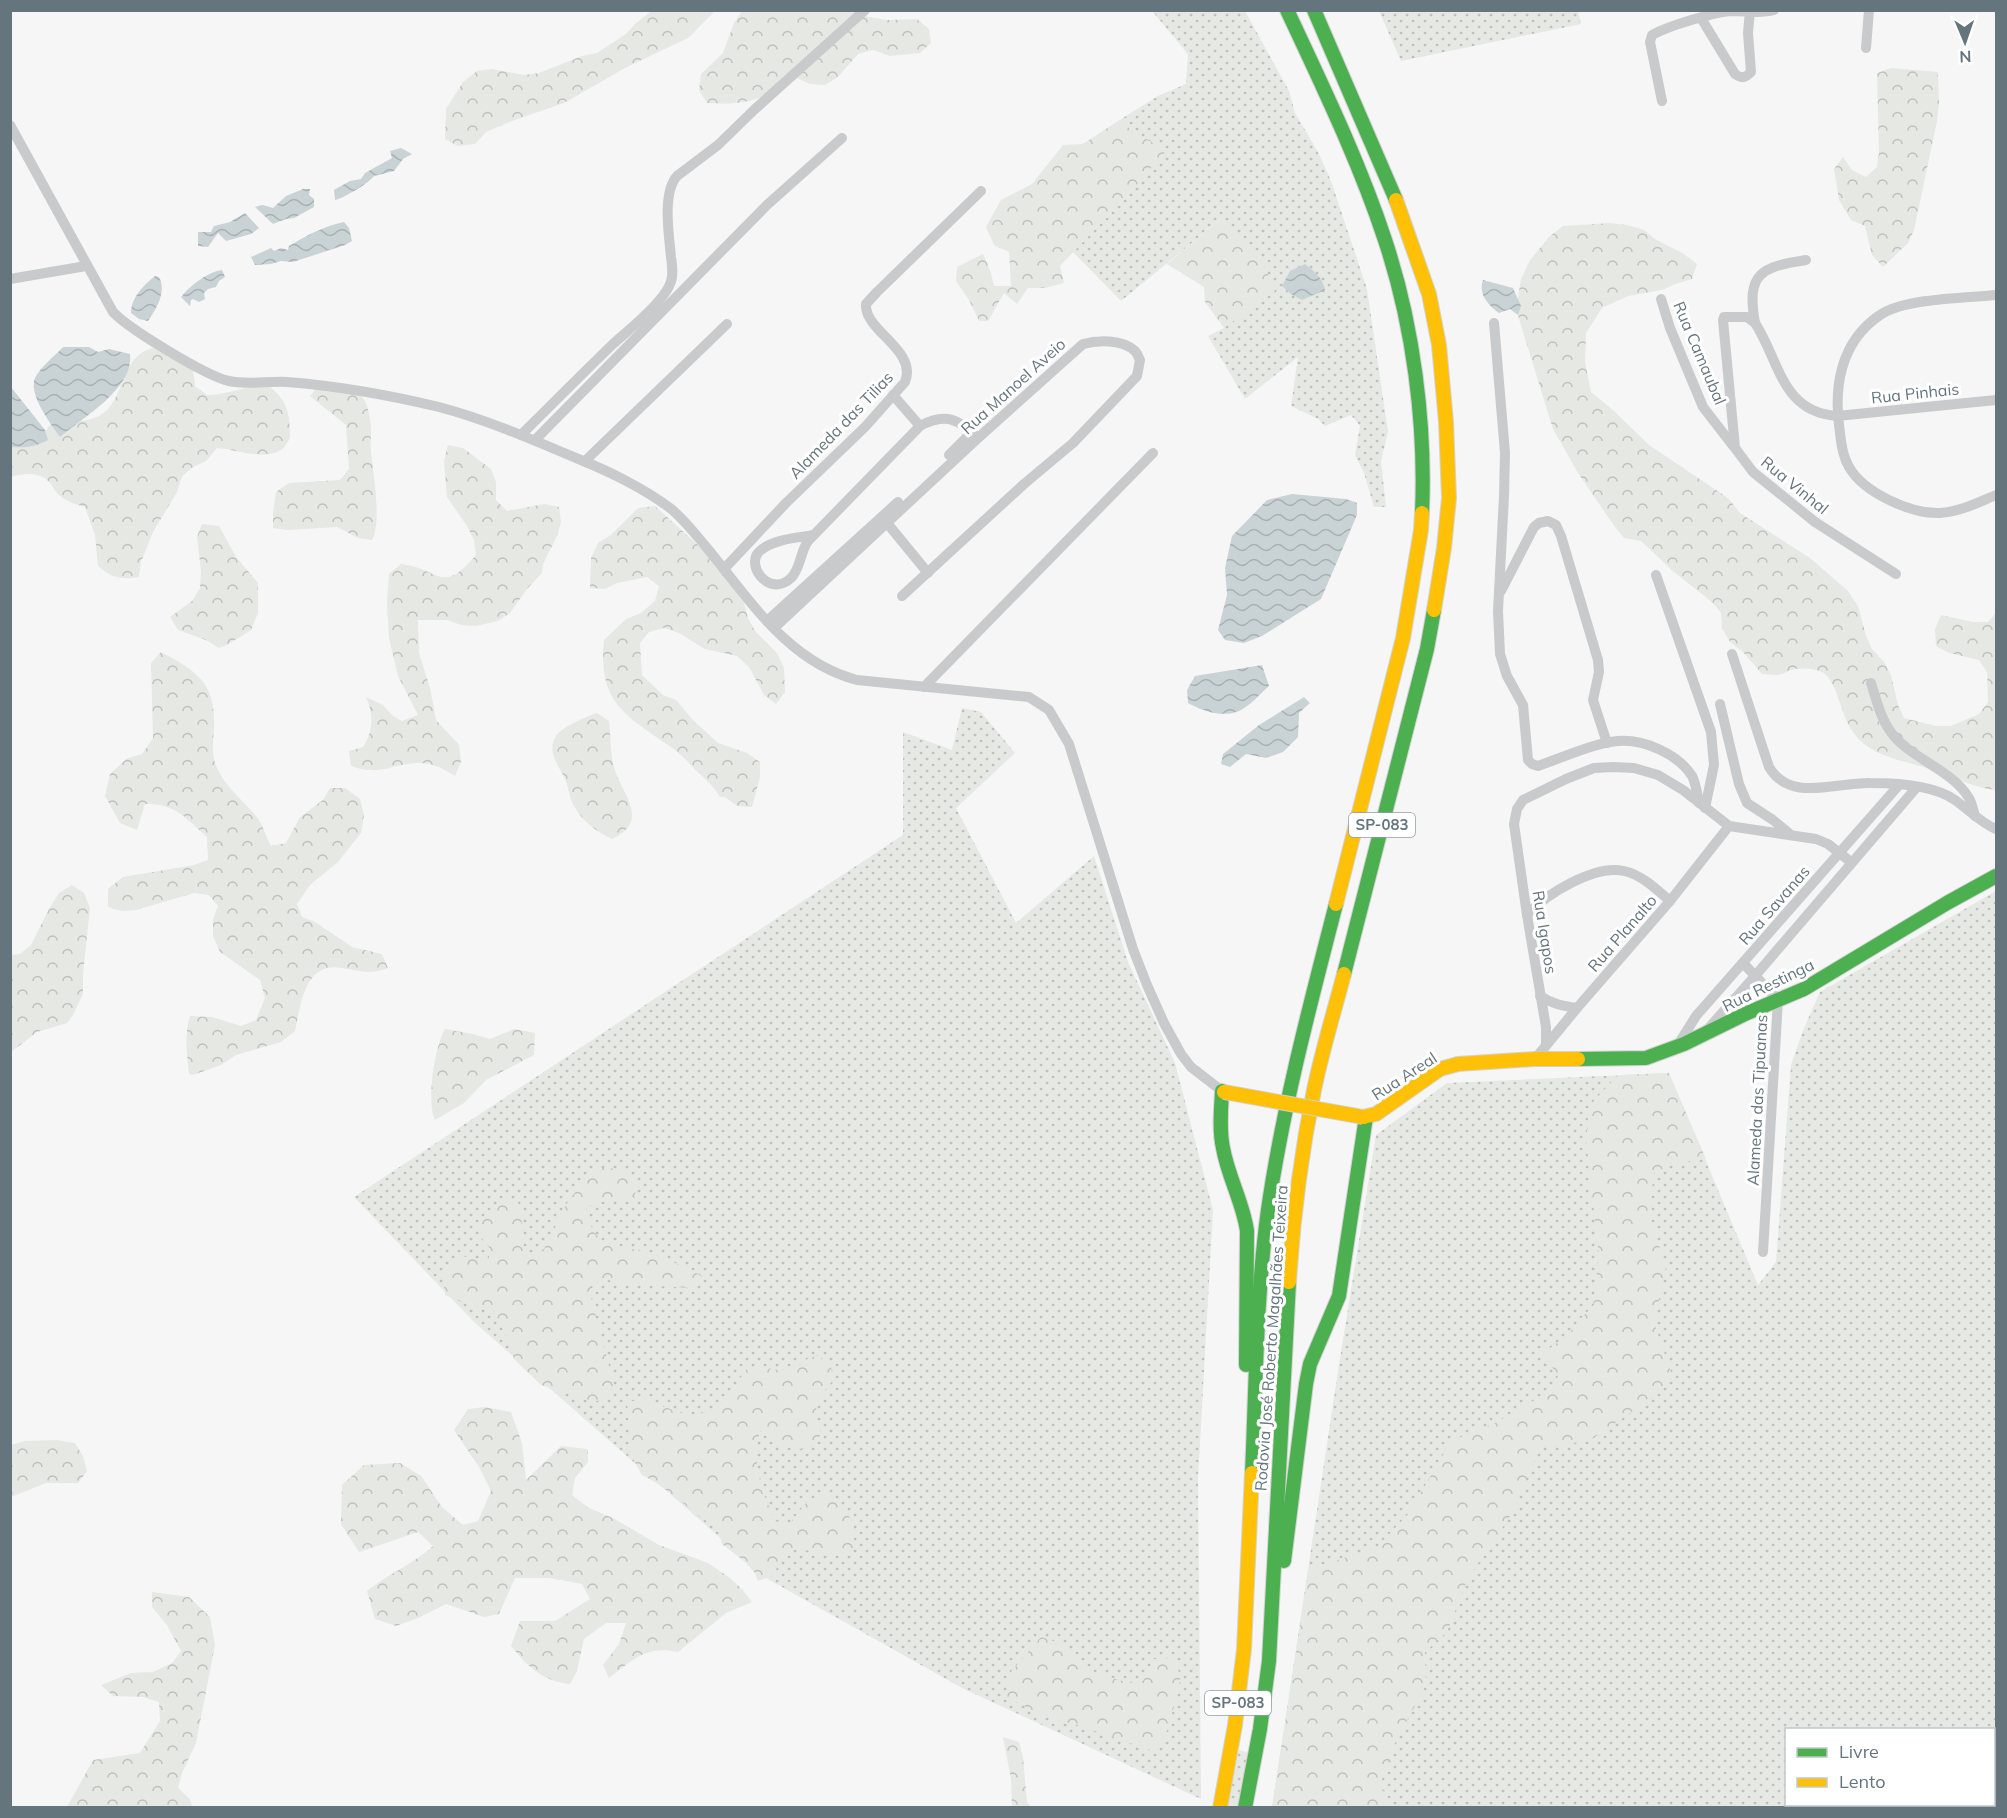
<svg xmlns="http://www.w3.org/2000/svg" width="2007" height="1818" font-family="Mulish,sans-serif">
<defs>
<pattern id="grass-dots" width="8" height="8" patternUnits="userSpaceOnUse" patternTransform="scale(1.5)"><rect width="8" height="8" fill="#e5e8e3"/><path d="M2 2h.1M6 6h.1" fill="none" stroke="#bdc1bd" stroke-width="1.8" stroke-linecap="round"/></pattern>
<pattern id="forest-crowns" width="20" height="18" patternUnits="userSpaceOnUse" patternTransform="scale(1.5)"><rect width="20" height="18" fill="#e5e8e3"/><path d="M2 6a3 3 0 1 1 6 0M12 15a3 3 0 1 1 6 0" fill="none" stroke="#bdc1bd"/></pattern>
<pattern id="water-waves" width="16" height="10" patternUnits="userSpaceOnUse" patternTransform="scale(1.5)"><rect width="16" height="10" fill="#c9d3d5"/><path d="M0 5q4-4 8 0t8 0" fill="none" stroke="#a7b0b2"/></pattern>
</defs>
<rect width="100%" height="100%" fill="#f6f6f6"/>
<g fill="url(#grass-dots)" fill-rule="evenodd">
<path d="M1152 11H1245L1289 91 1295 113 1318 152 1331 181 1367 289 1388 432 1381 461 1386 507H1374L1364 473 1355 455 1360 426 1351 415 1325 426 1318 419 1291 406 1298 357 1245 399 1208 336 1224 328 1222 218 1121 301 1073 252 1125 198 1165 151 1118 121 1158 96 1186 84 1188 54Z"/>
<path d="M1379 11H1578L1581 24 1401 61Z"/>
<path d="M962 708 981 712 1015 753 956 808 1016 923 1094 856 1128 962 1175 1063 1213 1210 1198 1479 1201 1799 962 1688 766 1578 474 1322 354 1197 903 835V732L952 750Z"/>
<path d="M1996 891V1807L1272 1808 1338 1371 1376 1135 1447 1083 1669 1073 1758 1285 1776 1262 1791 1065 1804 1028 1820 992ZM1786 1730H1994V1804H1786Z"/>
<path d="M1239 1750 1250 1753 1240 1807 1226 1808Z"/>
</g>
<g fill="url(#forest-crowns)">
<path d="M653 10 715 11 688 38 625 68 564 103 512 121 486 132 475 144 458 146 445 139 446 109 463 82 477 71 492 69 524 75 539 73 582 56 597 53 626 34 636 23Z"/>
<path d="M742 11H858V15L887 20 917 19 929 29 931 43 920 53 890 56 873 50 858 54 838 77 825 85 810 84 797 78C763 99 748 106 707 103L699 90 701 74 723 53 734 23Z"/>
<path d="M1891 68 1938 72 1939 103 1937 121 1914 230 1908 243 1883 267 1872 255 1865 226 1851 220 1839 200 1834 169 1843 157 1852 170 1866 177 1877 167 1879 152 1877 73Z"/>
<path d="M1118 121 1166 151 1125 198 1060 266 1064 283 1045 288H1028L1017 304 1004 293 988 321H979L969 300 956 281 957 267 983 254 990 270 994 286H1011L1009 252 994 245 986 227 1001 200 1032 184 1063 145 1083 144Z"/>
<path d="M1222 218 1259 254 1275 291 1224 328 1205 302 1204 287 1167 264Z"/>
<path d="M1610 223 1627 225 1644 230 1655 239 1684 254 1697 264 1692 279 1675 284 1662 290 1628 296 1602 308 1586 333 1585 362 1591 392 1614 411 1649 445 1728 498 1740 513 1810 558 1848 591 1858 606 1866 636 1872 649 1884 662 1891 675 1898 705 1904 718 1936 726H1951L1979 714 1988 702 1987 672 1979 660 1949 653 1936 646 1935 629 1941 615 1973 622H1988L1996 613V790C1975 788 1956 778 1935 771 1907 760 1872 759 1853 732 1842 718 1837 683 1825 674 1817 668 1803 668 1794 669 1788 671 1782 675 1776 675 1772 675 1766 674 1762 674L1743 652 1730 642 1722 628 1721 613 1712 602 1674 572 1641 541 1624 538 1615 527 1578 473 1553 429 1516 309 1521 279 1530 260 1550 236 1563 226Z"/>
<path d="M153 348 193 369 195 386 207 395C228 395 247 385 268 385 288 401 290 414 290 438 288 442 284 448 281 450 263 461 236 449 217 448L206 461 193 467 182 476 177 492 153 532 141 562 139 577C120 580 113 578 98 566L95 535 85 507C75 504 67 502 59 495 55 492 54 488 51 484 41 471 24 473 11 477V440L43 434 52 423C66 421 86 423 99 416 122 404 120 369 140 354 144 351 149 349 153 348Z"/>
<path d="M319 385C335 386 351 385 362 397 367 402 369 413 370 419 372 430 370 441 371 452 373 473 382 522 372 540L358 538 337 527 288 530 273 528V513L276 492 289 483 340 480 349 469 346 425 310 396Z"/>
<path d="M448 445 463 448 491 469 496 482V500L507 511 544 504 559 507 561 522 557 536 543 564 542 573 527 589 510 613 498 621 476 626 461 625 447 620H418L419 653 430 688 436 720 459 745 461 762 455 776C443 768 431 762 416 763 389 765 381 776 351 766L349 751 363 747C373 732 374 714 366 697L383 705 393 716 402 721 418 715 398 676 389 638 387 603 389 574 401 564C441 569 441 596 476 555L474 540 467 526 447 497 444 461Z"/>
<path d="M655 506 699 546 728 577 734 590 744 603 748 618 755 631 777 653 784 668 785 692 776 704 764 695 749 667 737 656 705 649 679 633 664 628 649 632 640 643 642 675 663 695 676 700 695 722 718 743 747 753 760 762V777L752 807 737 806 725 797H720C715 788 709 783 702 776 691 766 681 753 668 745 623 714 598 701 604 640L626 619 641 613 655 601 659 586 647 577 617 583 605 589 590 588 591 558 598 543 611 535 638 508Z"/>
<path d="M202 524 219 526 236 557 258 583V613L251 630 227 645 219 648 206 640 178 630 170 617 192 601 200 588 201 571 197 537Z"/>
<path d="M161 652C198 672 216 683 214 729 213 744 211 757 218 770 227 789 244 801 257 817 263 825 266 837 271 846L286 843 300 817 323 800 330 788H345L360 799 364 815 361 833 338 862 310 885 297 904 302 917 315 922 352 947 382 954 388 968C368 975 362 971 342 968 304 961 301 1005 295 1031L281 1042 236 1055 221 1065 193 1075 189 1074C187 1054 184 1035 190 1016L212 1017 241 1026 256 1020 265 998 260 980 220 952 213 936V919L218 906 209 895 194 893 136 910 122 911 108 907V889L123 877 194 865 208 860 207 837C186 819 176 803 145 804L137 830 120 823 105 796 110 774 126 759 142 754 153 738 151 663Z"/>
<path d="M597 713 609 721C611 736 610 753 614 767 621 794 652 820 612 839 597 832 582 821 574 806 569 798 569 788 565 779 559 766 546 751 556 736 562 727 587 716 597 713Z"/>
<path d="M72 885 84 893 90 908 83 974V994L73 1015 67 1023 37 1032 11 1052V955L20 954 31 945 49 909 59 893Z"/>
<path d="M445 1029 473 1034 490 1039 514 1029 535 1033 534 1055 486 1080 464 1103 435 1120C426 1101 435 1046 445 1029Z"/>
<path d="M1669 1073 1706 1159 1672 1164 1654 1173 1649 1214 1666 1267 1654 1322 1673 1378 1629 1414 1589 1441 1540 1447 1513 1512 1468 1578 1447 1632 1425 1652 1426 1685 1395 1743 1381 1782 1388 1807H1272L1309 1569 1376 1548 1409 1513 1451 1441 1495 1423 1545 1394 1558 1376 1543 1353 1568 1335 1579 1320 1593 1306 1599 1256 1586 1141 1589 1106 1618 1075Z"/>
<path d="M600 1168 628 1169 638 1186 633 1199 599 1202 586 1208C588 1218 592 1234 602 1240 613 1248 625 1247 637 1250 660 1255 681 1265 702 1276L691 1288 625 1284 608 1280 591 1283V1297L614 1385 605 1397 595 1402 541 1385 514 1359 506 1335 492 1307 472 1306 445 1295 443 1276 458 1255 489 1262V1247L480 1236 479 1221 492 1208 516 1198 522 1211 521 1239 525 1254H540C553 1238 552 1232 560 1216 569 1196 584 1182 600 1168Z"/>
<path d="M818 1355 831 1366 833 1380C818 1399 810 1409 821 1433L816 1446 801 1449 784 1447 774 1436 761 1429C750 1461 762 1491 775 1521L789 1524 809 1499 826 1495C850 1513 859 1522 852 1552L820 1553 805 1550H788L779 1562 774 1575 758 1581 755 1573 745 1562 722 1544 718 1529 692 1511 680 1500 655 1482 642 1475 634 1461 630 1447 627 1402 644 1399 678 1412 693 1415 723 1405 732 1394 738 1381 747 1369 762 1367 777 1370H794L805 1360Z"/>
<path d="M485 1407 511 1412 522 1443 526 1480 561 1446 588 1449V1462L575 1478 572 1495 589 1508 613 1518 659 1545 708 1563 730 1578 742 1589 752 1602 726 1613 678 1652C646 1645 633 1660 609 1678L603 1665 619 1644 626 1623H606L584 1639 577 1671 570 1684C542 1681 528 1667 511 1646L520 1621H555L590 1599 582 1584 549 1578H515L499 1614 484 1617 446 1604 418 1618 396 1626 375 1619 367 1591C388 1574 413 1564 433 1546L418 1532 359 1552 341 1524 342 1485 364 1465 400 1463 421 1476 442 1507 463 1525 478 1521 491 1491 479 1467 454 1430 468 1409Z"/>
<path d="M56 1440 75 1443 83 1456 87 1471 78 1483H46L11 1497V1445L25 1441Z"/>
<path d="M152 1592 189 1597 210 1617 215 1645 196 1743 182 1773 178 1788 190 1799 192 1807H67L93 1760 140 1753 160 1721 159 1702 143 1697 113 1696 101 1685 131 1673 153 1672 172 1663 181 1651 167 1625 152 1607Z"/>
<path d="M1041 1637 1066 1645 1083 1668 1128 1683 1143 1681 1154 1659 1171 1658 1181 1675 1177 1696 1167 1731 1153 1751 1080 1726 1041 1715 1007 1697 1008 1675Z"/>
<path d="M1003 1737 1019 1742 1023 1757 1027 1802 1031 1807H1012L1011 1779Z"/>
</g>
<g fill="url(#water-waves)">
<path d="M401 148 412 154 403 159 394 171 374 176C369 183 344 198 335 200L334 190 350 181 361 179 365 173 392 158 390 151Z"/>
<path d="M303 189H310L309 195 314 199V207L294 218 286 219 273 224 255 207 263 205 273 208 286 196Z"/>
<path d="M245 213 259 228 251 234 226 241 218 233 208 247 198 246V232H211L214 226 230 222Z"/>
<path d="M344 222 349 228 352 241 345 245 293 262 281 261 271 264 255 265 251 257 271 248 274 251 281 248 288 250 289 246C306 236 324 226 344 222Z"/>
<path d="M1305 264C1314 271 1323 278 1325 290L1302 300 1291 294 1282 286 1290 271Z"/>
<path d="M222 270 225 277 219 281 216 287 208 289 204 293 205 299 199 302 193 299 191 300 190 306 181 297C190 286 207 272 222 270Z"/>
<path d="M155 276 159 277C167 292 156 309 148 321L139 319 131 313C131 297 144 285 155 276Z"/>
<path d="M1483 280 1513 288 1521 306 1518 315 1510 309 1499 313C1488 305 1478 294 1483 280Z"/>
<path d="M63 347H89L98 352 109 349 130 354C134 389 83 417 60 437 51 424 28 395 35 378 40 367 55 356 63 347Z"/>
<path d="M11 387 45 430 48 440C35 447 25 448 11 447Z"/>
<path d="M1292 494 1346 499 1357 503V515L1321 599 1262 636 1244 643 1225 640 1218 630 1227 595 1225 568 1232 536 1267 500Z"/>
<path d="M1262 665 1269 686C1260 694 1250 706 1239 711 1223 718 1202 711 1188 703L1187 690 1195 676Z"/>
<path d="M1304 697 1310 703 1299 713 1298 737 1283 752 1266 758 1246 754 1230 767 1221 764 1223 754 1259 725Z"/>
</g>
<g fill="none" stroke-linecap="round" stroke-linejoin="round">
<g stroke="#d2d3d4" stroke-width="16">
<g id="fast">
<path d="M1287 10C1322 85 1359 161 1385 240 1413 324 1426 424 1422 513"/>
<path d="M1314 10 1396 200"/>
<path d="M1344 974 1427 649 1434 610"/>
<path d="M1578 1059 1646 1058 1684 1044 1745 1014 1804 989 1947 903 1996 876"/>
<path d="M1222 1091C1221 1110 1219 1130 1223 1148 1228 1177 1243 1202 1247 1231L1246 1365"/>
<path d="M1252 1473C1256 1386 1256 1297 1268 1210 1283 1106 1310 1005 1336 904"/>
<path d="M1284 1561 1306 1384 1310 1364 1339 1296 1366 1117"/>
<path d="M1245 1808 1260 1729 1269 1661 1289 1282"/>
</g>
</g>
<g stroke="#d2d3d4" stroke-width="16">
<g id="slow">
<path d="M1396 200 1429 294 1439 345 1446 422 1449 498 1444 548 1434 610"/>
<path d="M1336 904 1403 638 1421 530 1422 513"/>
<path d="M1363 1117 1376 1114 1440 1069 1458 1064 1535 1059H1578"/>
<path d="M1289 1282C1293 1217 1301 1154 1314 1090 1322 1051 1334 1012 1344 974"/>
<path d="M1220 1808 1235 1725 1244 1649 1252 1473"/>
</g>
</g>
<g stroke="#c9cacb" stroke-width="10">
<path d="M1701 18 1735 74C1742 79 1745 78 1751 72L1748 33 1750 10"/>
<path d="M1866 48 1869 10"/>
<path d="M1662 101 1650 42 1652 35C1668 26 1714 12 1732 11 1747 11 1760 14 1774 10"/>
<path d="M10 125 113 312C129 329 206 376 229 381 247 385 268 381 287 382 338 386 389 395 439 407 488 420 536 441 583 461 611 472 646 490 670 508 684 519 696 535 707 548 750 600 788 662 857 680L1029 697 1049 710 1069 744 1133 949 1147 985 1164 1023 1181 1054 1191 1067 1222 1091"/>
<path d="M10 279 86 266"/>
<path d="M1996 295C1966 298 1905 298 1880 315 1840 342 1833 388 1840 433 1841 444 1843 457 1849 467 1864 493 1911 514 1940 513 1960 512 1979 502 1996 495"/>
<path d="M1661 299 1670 328 1703 407 1734 447"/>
<path d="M1494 323 1505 453 1504 496 1498 611 1500 654 1507 676 1523 705 1528 760 1532 764 1538 766C1561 758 1594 743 1618 741 1644 739 1678 754 1692 776 1696 783 1697 794 1699 803"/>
<path d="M1755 323C1746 273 1761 267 1806 260"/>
<path d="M893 395 920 426"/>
<path d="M521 435C552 404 582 374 613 344 629 330 663 302 670 284 674 276 672 265 671 257 669 235 662 193 677 176L718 145 755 109 865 10"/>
<path d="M535 440 767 205 842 138"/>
<path d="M949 455 972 432"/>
<path d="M585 461 727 324"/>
<path d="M887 523 928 573"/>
<path d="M814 535C797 538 774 539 761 550 743 563 769 599 791 578 801 568 800 552 808 541L920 426C945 412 959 419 978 438"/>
<path d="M724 569 786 503 865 427 905 382C918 350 864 331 866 304L877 292 981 191"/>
<path d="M1896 574 1815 522 1753 472 1735 448 1723 320 1724 317H1747L1755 323C1780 361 1781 412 1837 416L1996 400"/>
<path d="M1656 575 1711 732 1714 765 1705 808"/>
<path d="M1501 591 1534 527 1539 523 1548 521 1556 525 1561 536 1598 660 1599 672 1593 700 1607 743"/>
<path d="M767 621 898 502"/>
<path d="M774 628 978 438 1083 344C1098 340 1122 339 1135 351 1138 354 1138 357 1140 360L1137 376 1073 443 1024 484 902 596"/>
<path d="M1732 654 1769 767C1790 803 1836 782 1870 783 1896 783 1934 785 1955 800 1969 810 1981 823 1996 829"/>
<path d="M1871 683C1877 702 1881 720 1893 735 1914 760 1952 770 1969 798 1972 803 1973 810 1975 816"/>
<path d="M924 687 1153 453"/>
<path d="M1720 704 1739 784 1747 803 1773 820 1790 834"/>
<path d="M1527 915C1546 894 1595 864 1624 871 1642 875 1656 889 1670 901"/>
<path d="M1743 963 1778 1000 1763 1252"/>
<path d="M1540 996C1552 1004 1563 1006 1577 1008"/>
<path d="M1707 1030 1755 976 1916 788"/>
<path d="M1546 1045V1027L1527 915 1514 824 1517 809 1523 800 1566 779 1594 768 1613 767 1634 768 1658 775 1683 790 1729 826 1816 839 1828 844 1851 862"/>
<path d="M1676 1048 1696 1016 1899 785"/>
<path d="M1535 1059 1577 1008 1670 901 1729 826"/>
</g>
<use href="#fast" stroke="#4caf50" stroke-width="14"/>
<use href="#slow" stroke="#ffc107" stroke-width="14"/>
<g stroke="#d2d3d4" stroke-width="16" stroke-linecap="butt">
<path id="slow-bridge" d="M1224 1092 1363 1117"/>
</g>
<use href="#slow-bridge" stroke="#ffc107" stroke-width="14"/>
</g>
<g text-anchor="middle" stroke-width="6" stroke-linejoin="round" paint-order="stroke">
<g fill="#fff" stroke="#929ea5" stroke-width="1.5">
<rect x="1349" y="813" width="66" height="24" rx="4.5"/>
<rect x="1205" y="1691" width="66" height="24" rx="4.5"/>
</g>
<g font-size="15" font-weight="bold" fill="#64757e">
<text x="1382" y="830">SP-083</text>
<text x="1238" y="1708">SP-083</text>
</g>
<g font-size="16" fill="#64757e" stroke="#fff">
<text transform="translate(1700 353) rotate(67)" y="6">Rua Camaubal</text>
<text transform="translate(1013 386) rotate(-42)" y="6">Rua Manoel Aveio</text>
<text transform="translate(1915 393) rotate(-6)" y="6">Rua Pinhais</text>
<text transform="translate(841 425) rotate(-46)" y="6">Alameda das Tilias</text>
<text transform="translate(1795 485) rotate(39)" y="6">Rua Vinhal</text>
<text transform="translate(1774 905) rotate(-49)" y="6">Rua Savanas</text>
<text transform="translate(1545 932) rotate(81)" y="6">Rua Igapos</text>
<text transform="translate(1622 933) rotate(-49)" y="6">Rua Planalto</text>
<text transform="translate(1768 985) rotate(-26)" y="6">Rua Restinga</text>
<text transform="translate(1404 1076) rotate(-33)" y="6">Rua Areal</text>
<text transform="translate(1757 1100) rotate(-87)" y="6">Alameda das Tipuanas</text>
<text transform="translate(1271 1338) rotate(-86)" y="6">Rodovia José Roberto Magalhães Teixeira</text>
</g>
</g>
<rect width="2007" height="1818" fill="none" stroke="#64757e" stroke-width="24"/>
<rect x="1785" y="1728" width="210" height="78" fill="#ffffff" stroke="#c1c8cb" stroke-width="1.5"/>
<rect x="1797" y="1748" width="30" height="9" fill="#4caf50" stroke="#c1c8cb" stroke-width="1.5"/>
<text x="1839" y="1758" font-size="18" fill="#64757e">Livre</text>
<rect x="1797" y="1778" width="30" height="9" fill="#ffc107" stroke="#c1c8cb" stroke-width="1.5"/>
<text x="1839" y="1788" font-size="18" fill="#64757e">Lento</text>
<g transform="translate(1965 42) rotate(178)" stroke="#ffffff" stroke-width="4.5" paint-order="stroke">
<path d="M0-4.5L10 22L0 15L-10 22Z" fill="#64757e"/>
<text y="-9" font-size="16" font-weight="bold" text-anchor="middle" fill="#64757e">N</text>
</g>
</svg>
